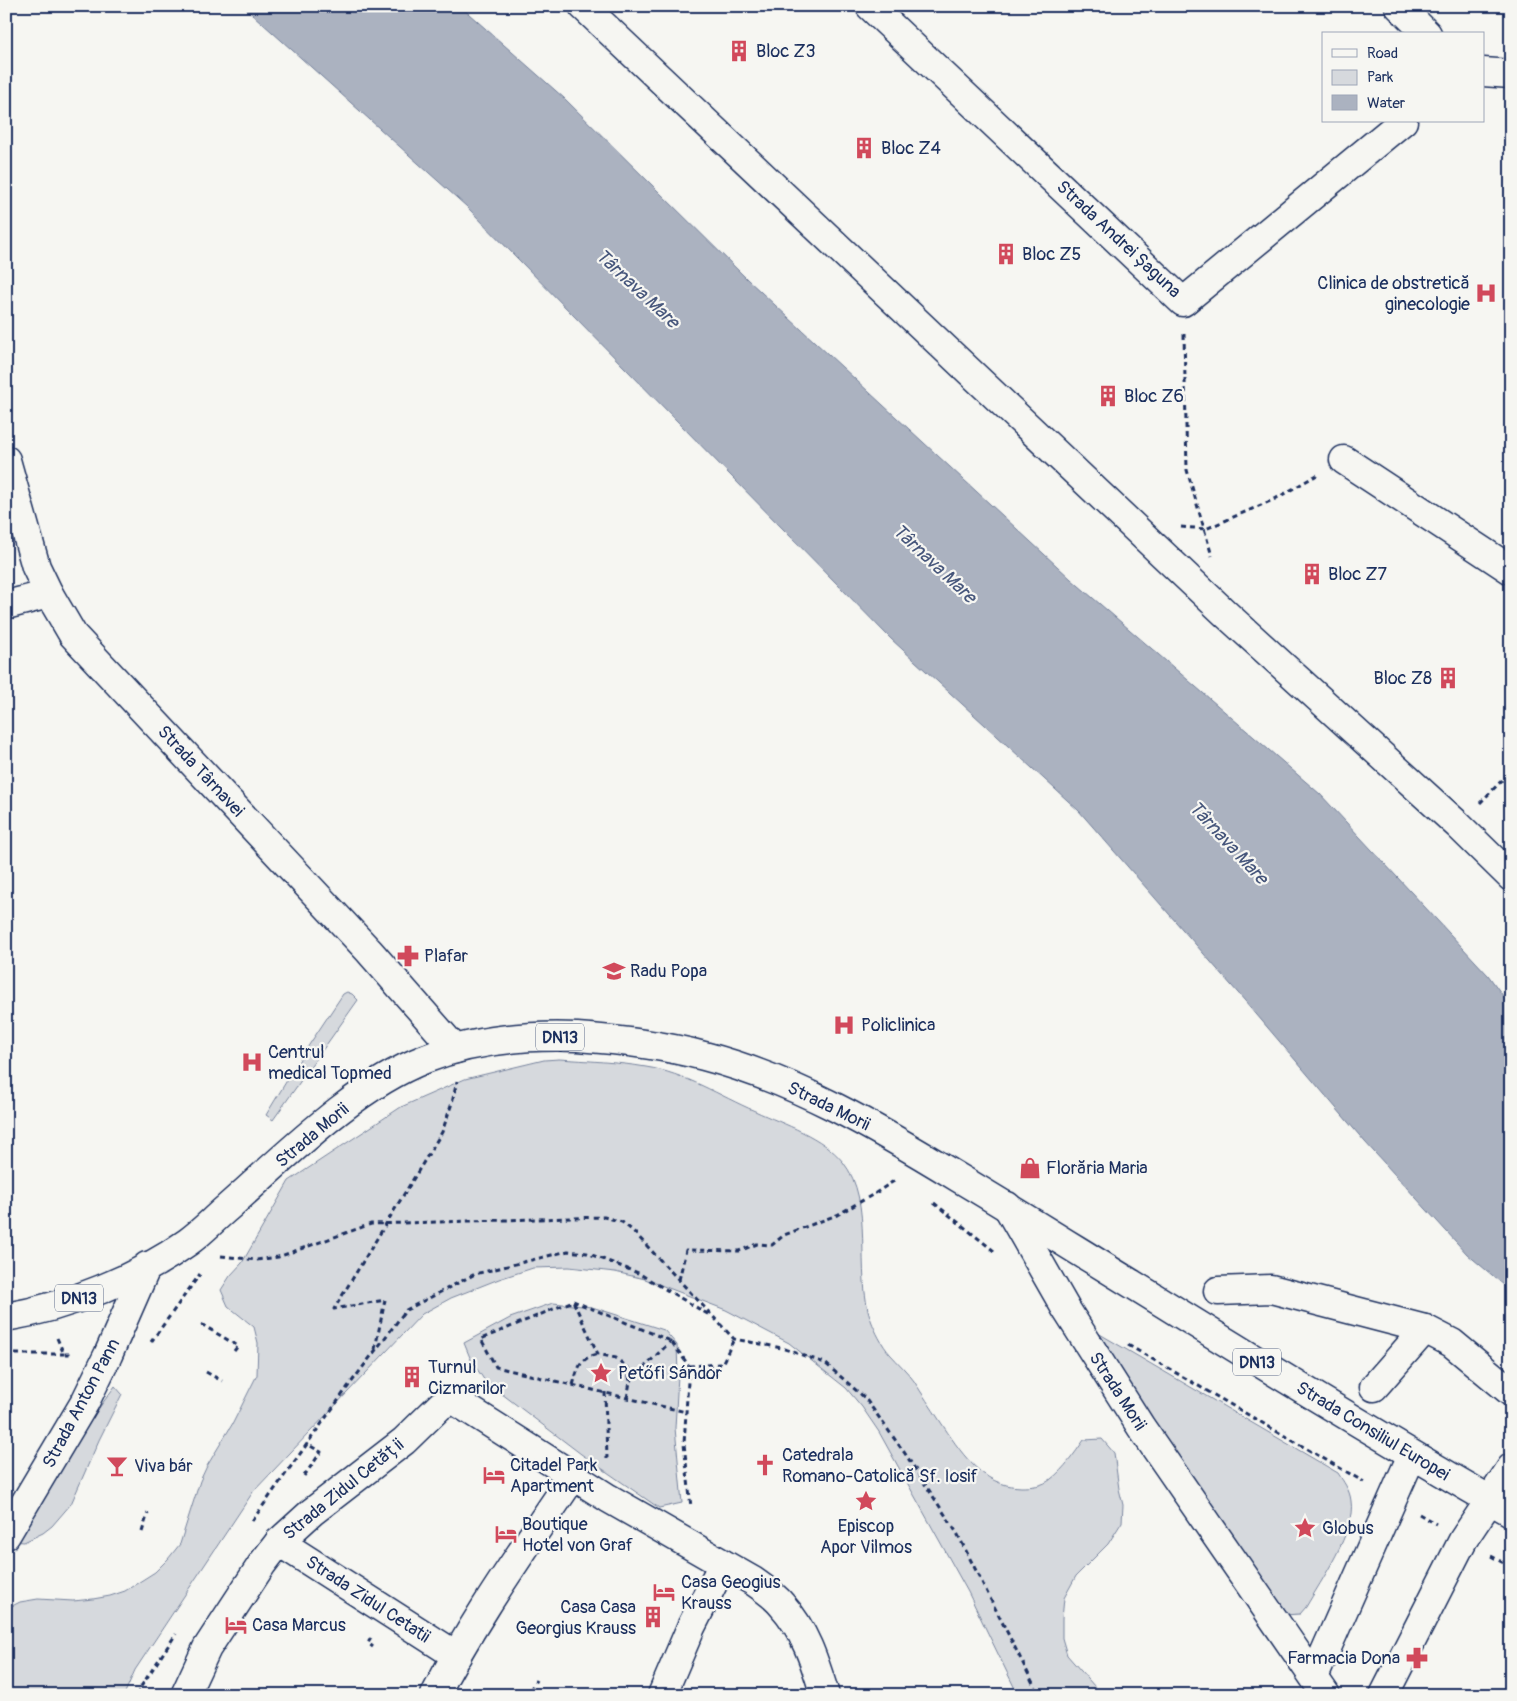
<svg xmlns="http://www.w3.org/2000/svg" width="1517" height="1701" font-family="Pangolin,sans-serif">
<rect width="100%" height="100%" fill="#f6f6f2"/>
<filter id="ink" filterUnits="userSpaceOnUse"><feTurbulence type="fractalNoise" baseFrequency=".02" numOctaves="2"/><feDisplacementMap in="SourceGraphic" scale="10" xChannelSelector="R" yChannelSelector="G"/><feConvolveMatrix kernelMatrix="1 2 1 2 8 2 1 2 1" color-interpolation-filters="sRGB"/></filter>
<g filter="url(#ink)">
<g fill="#d6d9dd" stroke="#78849e">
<path d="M347 992 352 994 358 1000 273 1120 266 1115 303 1054 343 994Z"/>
<path d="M559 1059C588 1061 617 1062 646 1067 685 1073 720 1096 755 1111 785 1125 822 1136 843 1162 875 1202 854 1273 871 1320 875 1331 882 1345 890 1354 898 1363 907 1371 914 1381 922 1394 931 1407 940 1421 960 1451 981 1486 1021 1487 1031 1487 1043 1486 1051 1479 1064 1469 1075 1453 1084 1440L1102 1439 1114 1453 1119 1489 1123 1505 1122 1522 1108 1544 1076 1576 1064 1598 1062 1619V1638L1067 1655 1102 1695H1018L968 1592 879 1432 862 1407 846 1388 789 1343 726 1310 645 1279 615 1272 569 1267 533 1268 499 1279 451 1298 422 1314 253 1492 135 1670 124 1695H6V1609L20 1602 38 1599 73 1601 93 1599 110 1596 125 1591 155 1572 168 1559 180 1544 200 1481 207 1466 233 1423 257 1375 258 1343 254 1327 228 1306 221 1290 230 1276 242 1263 289 1181 401 1107 465 1079 544 1060Z"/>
<path d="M553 1303 592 1307 664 1330 677 1345 678 1375 675 1428 682 1503 659 1508 581 1454 485 1381 471 1360 464 1343 510 1318Z"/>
<path d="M1086 1326 1338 1473C1343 1481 1350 1490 1351 1501 1356 1530 1321 1581 1306 1607L1300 1614 1284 1615Z"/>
<path d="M115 1386 122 1394 99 1440 71 1504 52 1526 43 1533 24 1542 12 1541 70 1448Z"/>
</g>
<path fill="#abb2c0" stroke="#717e99" d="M243 6H460L564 98 748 280 1071 579 1320 794 1488 975 1511 1007V1291L1467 1254 1365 1142 1245 1001 1079 811 891 639 467 207Z"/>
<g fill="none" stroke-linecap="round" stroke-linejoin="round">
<g stroke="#1b2f5e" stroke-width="31">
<g id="minor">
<path d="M583 6 1227 615 1458 825 1511 877"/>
<path d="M870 6 1183 302 1403 121"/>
<path d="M1399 6 1427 34"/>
<path d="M1483 72 1511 74"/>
<path d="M6 460 36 567 49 594 73 635 369 951 455 1049"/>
<path d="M1344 460 1511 570"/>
<path d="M6 605 49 594"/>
<path d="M1007 1206 1066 1309 1141 1427 1326 1695"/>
<path d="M1218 1291 1271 1289 1425 1329 1452 1343 1511 1392"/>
<path d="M1374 1387 1425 1329"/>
<path d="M6 1535 85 1402 108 1355 147 1266"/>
<path d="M279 1542 457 1656"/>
<path d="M1314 1677 1412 1455"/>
<path d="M185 1695 207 1648 262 1564 279 1542 312 1512 404 1441 441 1405 454 1400 608 1498 753 1581C763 1588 774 1595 782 1605 805 1630 815 1663 825 1695"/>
<path d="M435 1695C474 1618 525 1548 573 1476"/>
<path d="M662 1695 691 1627 723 1564"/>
<path d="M1384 1695 1463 1540 1511 1468"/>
</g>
</g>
<g stroke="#1b2f5e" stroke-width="31">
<path id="highway" d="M6 1317C67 1307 138 1278 188 1242 202 1232 214 1219 227 1208 284 1158 353 1087 425 1059 473 1040 525 1035 577 1037 620 1040 663 1045 704 1056 796 1080 879 1129 959 1178 1023 1216 1086 1256 1150 1295 1269 1369 1389 1442 1511 1512"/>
</g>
<g stroke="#1b2f5e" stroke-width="3" stroke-dasharray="5 4" stroke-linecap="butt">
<path d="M1184 334 1187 470 1212 556"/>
<path d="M1181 527 1206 529 1275 499 1317 475"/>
<path d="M1480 803 1511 771"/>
<path d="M934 1203 994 1251"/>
<path d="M221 1256 256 1260 278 1257 371 1224 604 1217 622 1222 633 1231 734 1339 782 1348 825 1363 865 1398 904 1452 957 1533 1039 1695"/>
<path d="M679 1280 686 1250 739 1251 757 1244 772 1245 784 1235 837 1215 874 1194 897 1179"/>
<path d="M573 1301 671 1341 689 1366 684 1444 691 1507"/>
<path d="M201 1324 238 1346 234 1351"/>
<path d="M57 1338 64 1354H72"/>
<path d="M151 1342 200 1274"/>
<path d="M1128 1345 1364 1482"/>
<path d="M375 1349 385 1300 334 1309 442 1132 452 1103 457 1081"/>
<path d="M6 1354H64"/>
<path d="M689 1366 722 1364 734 1339"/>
<path d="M206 1372 222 1381"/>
<path d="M630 1381 671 1341"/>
<path d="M573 1385C578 1369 579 1358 598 1354"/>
<path d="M605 1392 607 1459"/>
<path d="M627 1398 630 1382 628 1368 616 1358 598 1354 573 1301 481 1339 496 1367 686 1412"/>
<path d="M304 1476 321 1452 307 1444"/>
<path d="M1419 1514 1436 1524"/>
<path d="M252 1521 347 1388 406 1310 475 1274 568 1251 587 1253 638 1273 711 1316"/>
<path d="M142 1532 148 1513"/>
<path d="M1491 1556 1511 1567"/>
<path d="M371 1638 368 1643 373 1647"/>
<path d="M530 1690 536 1680"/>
<path d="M137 1695 140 1688 176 1634"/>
</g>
<use href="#minor" stroke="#f6f6f2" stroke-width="28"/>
<use href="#highway" stroke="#f6f6f2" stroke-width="28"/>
</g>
</g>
<defs>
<g id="building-bare" transform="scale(1.725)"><path d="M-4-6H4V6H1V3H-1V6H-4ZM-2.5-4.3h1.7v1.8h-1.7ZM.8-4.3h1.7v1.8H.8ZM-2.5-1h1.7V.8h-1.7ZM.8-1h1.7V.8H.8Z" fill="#d1495b" stroke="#f6f6f2" stroke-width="2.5" paint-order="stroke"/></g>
<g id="hospital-bare" transform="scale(1.725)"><path d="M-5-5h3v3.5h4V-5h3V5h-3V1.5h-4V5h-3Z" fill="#d1495b" stroke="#f6f6f2" stroke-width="2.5" paint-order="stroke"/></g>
<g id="pharmacy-bare" transform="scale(1.725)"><path d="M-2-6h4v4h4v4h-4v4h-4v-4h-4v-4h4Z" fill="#d1495b" stroke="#f6f6f2" stroke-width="2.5" paint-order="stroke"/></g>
<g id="school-bare" transform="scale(1.725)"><path d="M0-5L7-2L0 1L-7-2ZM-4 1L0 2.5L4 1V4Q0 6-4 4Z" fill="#d1495b" stroke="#f6f6f2" stroke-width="2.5" paint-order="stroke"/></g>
<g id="shop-bare" transform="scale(1.725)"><path d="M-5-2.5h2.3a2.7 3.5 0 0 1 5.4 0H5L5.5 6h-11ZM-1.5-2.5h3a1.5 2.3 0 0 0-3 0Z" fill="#d1495b" stroke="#f6f6f2" stroke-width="2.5" paint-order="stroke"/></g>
<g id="sight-bare" transform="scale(1.725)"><path d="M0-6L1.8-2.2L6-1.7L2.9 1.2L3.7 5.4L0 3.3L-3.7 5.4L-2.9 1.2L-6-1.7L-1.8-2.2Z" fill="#d1495b" stroke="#f6f6f2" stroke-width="2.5" paint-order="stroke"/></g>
<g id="church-bare" transform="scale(1.725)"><path d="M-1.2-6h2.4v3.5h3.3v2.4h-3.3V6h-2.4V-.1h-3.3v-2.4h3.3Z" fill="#d1495b" stroke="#f6f6f2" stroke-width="2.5" paint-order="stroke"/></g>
<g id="bar-bare" transform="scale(1.725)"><path d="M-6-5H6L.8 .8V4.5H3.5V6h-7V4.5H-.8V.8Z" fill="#d1495b" stroke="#f6f6f2" stroke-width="2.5" paint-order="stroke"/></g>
<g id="hotel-bare" transform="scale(1.725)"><path d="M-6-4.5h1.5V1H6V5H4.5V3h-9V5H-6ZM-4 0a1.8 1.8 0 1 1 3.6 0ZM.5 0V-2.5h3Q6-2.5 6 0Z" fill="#d1495b" stroke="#f6f6f2" stroke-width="2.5" paint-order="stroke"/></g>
</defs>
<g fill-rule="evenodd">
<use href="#building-bare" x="739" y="51"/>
<use href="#building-bare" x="864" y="148"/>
<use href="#building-bare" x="1006" y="254"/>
<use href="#hospital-bare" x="1486" y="293"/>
<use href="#building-bare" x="1108" y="396"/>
<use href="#building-bare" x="1312" y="574"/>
<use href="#building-bare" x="1448" y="678"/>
<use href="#pharmacy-bare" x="408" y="956"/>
<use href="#school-bare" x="614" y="971"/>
<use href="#hospital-bare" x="844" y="1025"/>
<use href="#hospital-bare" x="252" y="1062"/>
<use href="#shop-bare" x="1030" y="1168"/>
<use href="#sight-bare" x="601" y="1373"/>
<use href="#building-bare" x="412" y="1377"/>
<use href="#church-bare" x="765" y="1465"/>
<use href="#bar-bare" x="117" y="1466"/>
<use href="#hotel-bare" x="494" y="1475"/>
<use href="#sight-bare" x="866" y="1501"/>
<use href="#sight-bare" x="1305" y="1528"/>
<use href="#hotel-bare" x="506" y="1534"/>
<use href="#hotel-bare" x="664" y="1592"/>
<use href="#building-bare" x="653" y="1617"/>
<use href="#hotel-bare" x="236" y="1625"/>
<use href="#pharmacy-bare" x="1417" y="1658"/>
</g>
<g text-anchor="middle" stroke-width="4.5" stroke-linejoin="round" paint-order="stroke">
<g fill="#f6f6f2" stroke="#5d6b8a" stroke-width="1">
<rect x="536" y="1023.5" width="48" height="27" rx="4"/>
<rect x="55" y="1284.5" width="48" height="27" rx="4"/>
<rect x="1233" y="1348.5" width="48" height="27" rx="4"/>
</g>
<g font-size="16" font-weight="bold" fill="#1b2f5e">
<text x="560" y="1043">DN13</text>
<text x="79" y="1304">DN13</text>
<text x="1257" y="1368">DN13</text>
</g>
<g font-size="18" fill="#1b2f5e" stroke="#f6f6f2" text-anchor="start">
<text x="756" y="57">Bloc Z3</text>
<text x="881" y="154">Bloc Z4</text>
<text x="1022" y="260">Bloc Z5</text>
<text x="1470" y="289" text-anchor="end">Clinica de obstretică<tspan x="1470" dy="21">ginecologie</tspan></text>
<text x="1124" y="402">Bloc Z6</text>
<text x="1328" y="580">Bloc Z7</text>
<text x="1432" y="684" text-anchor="end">Bloc Z8</text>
<text x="424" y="962">Plafar</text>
<text x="630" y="977">Radu Popa</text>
<text x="861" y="1031">Policlinica</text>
<text x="268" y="1058">Centrul<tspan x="268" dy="21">medical Topmed</tspan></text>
<text x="1046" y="1174">Florăria Maria</text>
<text x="428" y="1373">Turnul<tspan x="428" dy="21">Cizmarilor</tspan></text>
<text x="618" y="1379">Petőfi Sándor</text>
<text x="782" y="1461">Catedrala<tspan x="782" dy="21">Romano-Catolică Sf. Iosif</tspan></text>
<text x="510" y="1471">Citadel Park<tspan x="510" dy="21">Apartment</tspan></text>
<text x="134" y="1472">Viva bár</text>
<text x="522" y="1530">Boutique<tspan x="522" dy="21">Hotel von Graf</tspan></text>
<text x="866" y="1532" text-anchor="middle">Episcop<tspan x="866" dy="21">Apor Vilmos</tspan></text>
<text x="1322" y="1534">Globus</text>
<text x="681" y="1588">Casa Geogius<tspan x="681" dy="21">Krauss</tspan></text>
<text x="636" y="1613" text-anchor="end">Casa Casa<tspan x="636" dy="21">Georgius Krauss</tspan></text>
<text x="252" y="1631">Casa Marcus</text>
<text x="1400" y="1664" text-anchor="end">Farmacia Dona</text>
</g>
<g font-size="18" fill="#1b2f5e" stroke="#f6f6f2">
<text transform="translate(1119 239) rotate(43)" y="6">Strada Andrei Șaguna</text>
<text transform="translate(201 771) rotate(47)" y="6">Strada Târnavei</text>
<text transform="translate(829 1106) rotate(26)" y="6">Strada Morii</text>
<text transform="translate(312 1135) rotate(-40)" y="6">Strada Morii</text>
<text transform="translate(1118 1391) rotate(57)" y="6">Strada Morii</text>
<text transform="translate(81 1403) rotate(-62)" y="6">Strada Anton Pann</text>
<text transform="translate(1373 1431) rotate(31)" y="6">Strada Consiliul Europei</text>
<text transform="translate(343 1489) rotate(-39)" y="6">Strada Zidul Cetății</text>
<text transform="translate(368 1599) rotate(33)" y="6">Strada Zidul Cetatii</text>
</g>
<g font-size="19" font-style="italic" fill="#46567b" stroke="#f6f6f2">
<text transform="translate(638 288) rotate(43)" y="7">Târnava Mare</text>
<text transform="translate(935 563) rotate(43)" y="7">Târnava Mare</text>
<text transform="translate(1229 842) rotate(47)" y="7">Târnava Mare</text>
</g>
</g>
<rect width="1517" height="1701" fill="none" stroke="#f6f6f2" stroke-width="25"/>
<rect x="12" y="12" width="1492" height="1676" fill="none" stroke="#1b2f5e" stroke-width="2" filter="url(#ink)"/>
<rect x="1322" y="32" width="162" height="90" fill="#f6f6f2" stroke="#9ea6b7"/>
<rect x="1332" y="49" width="25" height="8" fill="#f6f6f2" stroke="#9ea6b7"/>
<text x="1367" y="58" font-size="15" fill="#1b2f5e">Road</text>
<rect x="1332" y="70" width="25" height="15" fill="#d6d9dd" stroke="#9ea6b7"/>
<text x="1367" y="82" font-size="15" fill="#1b2f5e">Park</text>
<rect x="1332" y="95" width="25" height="15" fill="#abb2c0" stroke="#9ea6b7"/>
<text x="1367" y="108" font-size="15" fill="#1b2f5e">Water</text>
</svg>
